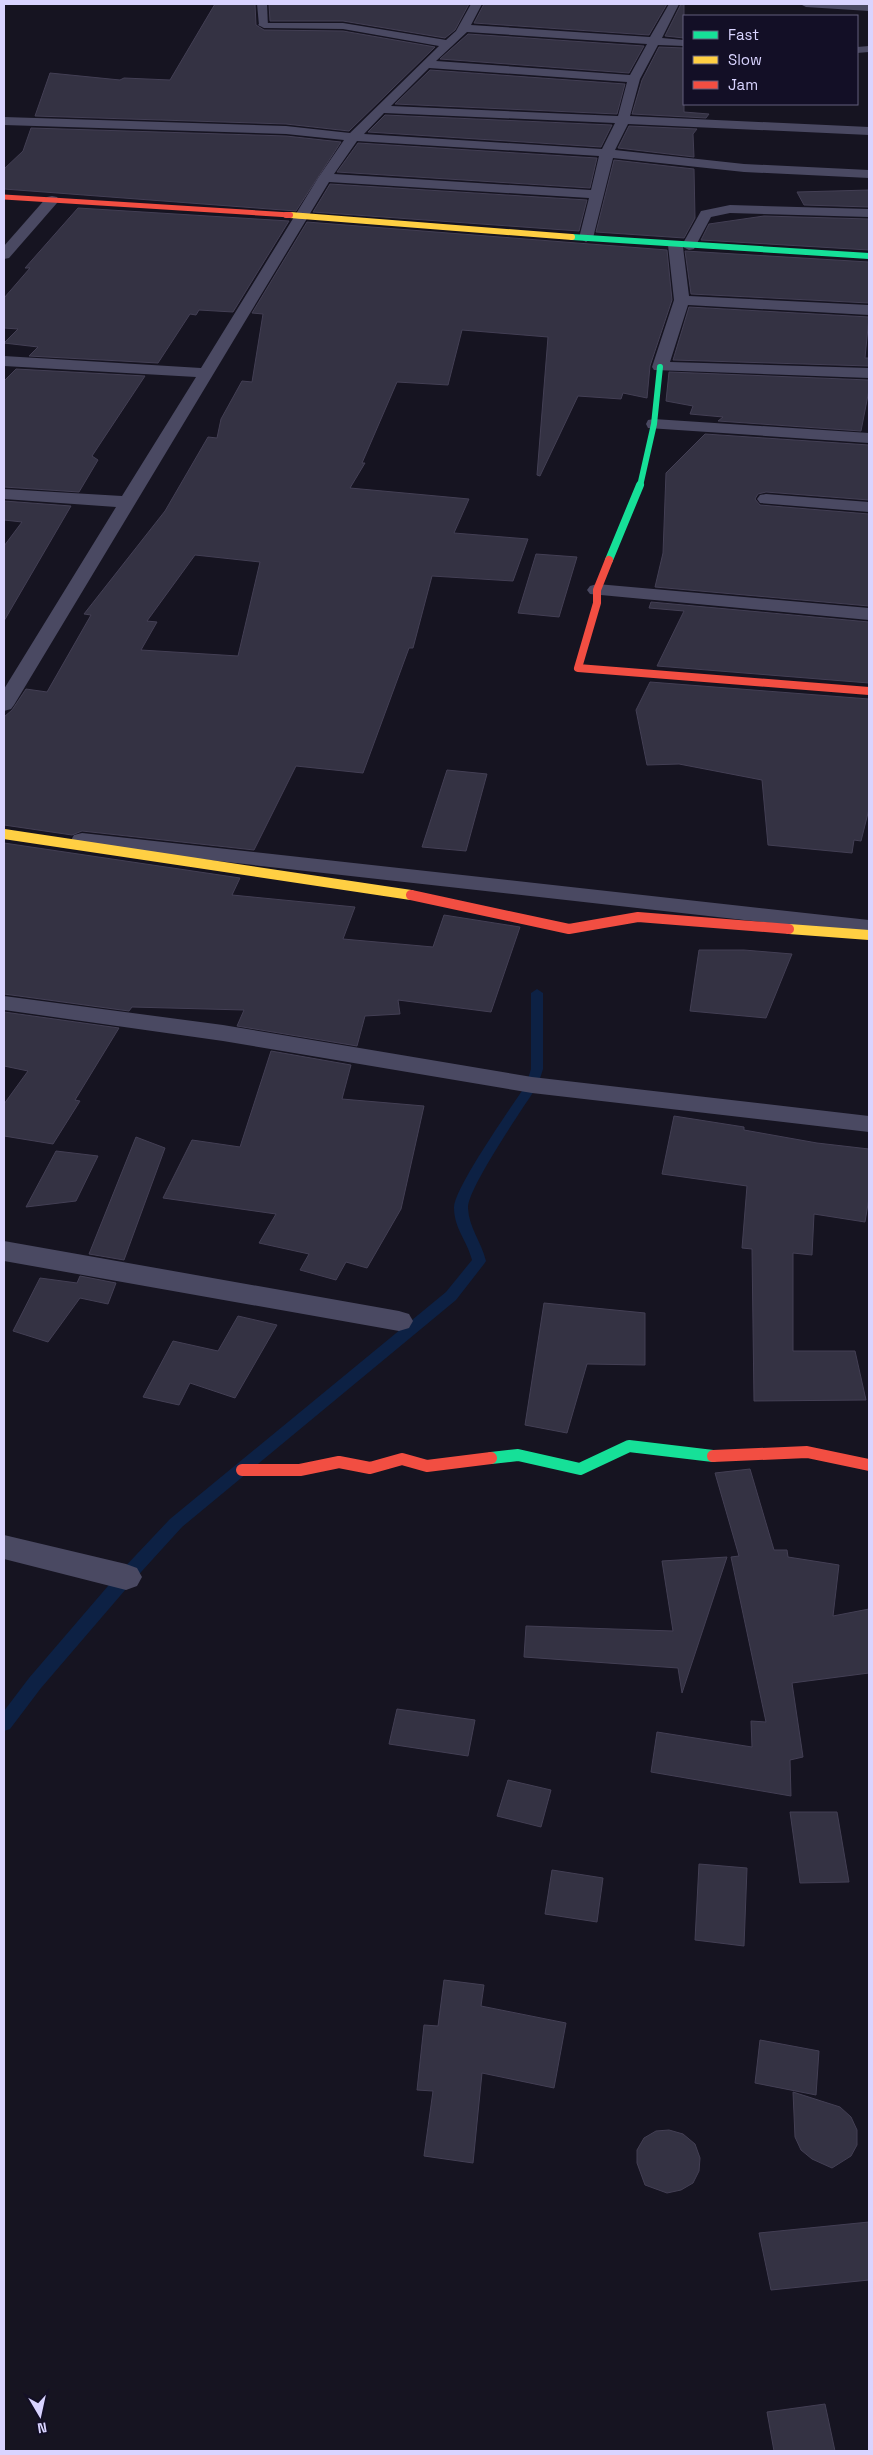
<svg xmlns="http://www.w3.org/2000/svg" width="873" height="2455" font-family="'Space Grotesk',sans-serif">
<rect width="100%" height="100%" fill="#161421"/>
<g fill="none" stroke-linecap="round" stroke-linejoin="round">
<path fill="#0d2144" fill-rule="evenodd" d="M537 989 543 993V1069L538 1085C525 1105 467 1189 468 1208 469 1228 481 1241 486 1261L484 1264 456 1300 182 1527 132 1582 41 1688 10 1729 4 1731V1711L29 1678 120 1572 170 1519 446 1292 472 1260C467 1240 454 1229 454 1207 455 1187 512 1106 526 1085L531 1069V993Z"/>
</g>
<g fill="#343243" stroke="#433f54" fill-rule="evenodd">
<path d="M215 4H255L256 25 264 30 343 31 435 47 349 131 286 124 35 116 50 73 120 80 124 78 170 80Z"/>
<path d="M269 4H469L455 30 445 38 343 21H270Z"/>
<path d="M484 4H667L649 35 474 23Z"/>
<path d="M681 4H684V38L665 36Z"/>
<path d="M468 34 644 46 629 73 440 59Z"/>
<path d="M659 47 684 48V112L709 114 706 118 632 114 642 80Z"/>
<path d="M430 70 625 84 617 114 395 104Z"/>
<path d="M385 115 612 125 601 147 368 132Z"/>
<path d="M629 126 697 129 693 134 694 157 618 148Z"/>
<path d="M31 128 286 136 341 142 296 211 4 189V169L23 151Z"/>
<path d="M358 143 597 158 590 188 337 172Z"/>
<path d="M614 160 694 169 695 218 684 238 596 232Z"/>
<path d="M330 184 587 200 579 231 313 212Z"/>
<path d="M869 190V207L804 205 797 192Z"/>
<path d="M78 208 289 221 233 312 199 310 196 315 190 314 158 363 29 356 38 347 4 343 18 329 4 328V298L30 268H25Z"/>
<path d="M764 216 869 219V250L701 240 709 224Z"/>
<path d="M307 222 667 250 672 300 650 366 647 398 623 393 621 399 578 396 540 476 537 475 548 337 462 330 448 385 397 382 362 463H365L350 488 469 499 454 533 528 539 513 581 432 576 413 648H409L363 773 296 766 254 850 82 831 72 835 4 825V717L12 710 26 689 47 692 91 615 84 614 165 511 208 437 217 438 221 419 242 381 252 382 263 314 252 313ZM195 555 260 562 238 656 141 650 157 622 147 621Z"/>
<path d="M685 251 869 262V303L691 294Z"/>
<path d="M689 307 869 317 865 358H869V366L673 360Z"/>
<path d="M16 369 145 376 92 456 98 460 79 492 4 487V381Z"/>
<path d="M669 372 869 380V390L861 431 718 421 723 417 690 414 693 406 666 401Z"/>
<path d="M705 434 869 445V500L766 492 758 494 755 499 760 505 869 514V606L655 587 663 553 666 473Z"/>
<path d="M4 501 71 506 4 621V546L22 522 4 520Z"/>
<path d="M536 554 577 557 559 617 518 613Z"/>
<path d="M651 602 869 622V683L657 666 684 611 649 608Z"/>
<path d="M650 682 869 699V809L861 841 854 840 852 853 768 845 762 780 679 764 647 765 636 710Z"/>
<path d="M447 770 487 774 466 851 422 847Z"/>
<path d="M4 843 240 878 232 895 355 907 343 939 433 947 444 915 520 927 491 1012 398 1000 400 1014 365 1016 357 1046 237 1026 244 1010 132 1007 129 1011 4 994Z"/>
<path d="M699 950H744L792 954 766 1018 690 1011Z"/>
<path d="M4 1012 119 1028 75 1100 80 1101 53 1144 4 1136V1104L28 1071 4 1066Z"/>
<path d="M271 1051 351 1065 342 1099 424 1106 401 1209 367 1268 346 1262 336 1280 300 1270 309 1254 259 1243 276 1214 163 1198 192 1140 240 1147Z"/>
<path d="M674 1116 744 1127V1130L817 1143 869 1149V1198L865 1222 814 1214 812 1255 793 1253V1351H855L866 1400 754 1401 752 1249 742 1248 747 1186 662 1174Z"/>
<path d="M136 1137 165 1148 124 1260 89 1254Z"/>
<path d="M56 1151 98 1156 76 1201 26 1207Z"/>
<path d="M80 1276 116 1283 108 1304 80 1298 48 1342 13 1331 40 1278 77 1283Z"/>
<path d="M544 1303 645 1313V1365L587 1364 567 1433 525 1425Z"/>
<path d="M238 1316 277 1325 235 1398 190 1383 179 1405 143 1397 173 1341 218 1351Z"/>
<path d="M750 1469 774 1550H787L788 1557 839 1565 833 1616 869 1609V1673L792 1683 803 1757 790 1760 791 1796 651 1772 657 1732 752 1747 751 1721 766 1722 731 1557 739 1556 715 1473Z"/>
<path d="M727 1557 682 1693 678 1668 524 1657 526 1626 673 1631 662 1561Z"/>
<path d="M397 1709 475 1720 468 1756 389 1744Z"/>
<path d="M508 1780 551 1790 541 1827 497 1816Z"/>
<path d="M790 1812H837L849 1882 800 1883Z"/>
<path d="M699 1864 747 1868 744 1946 695 1940Z"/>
<path d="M552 1870 603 1878 597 1922 545 1914Z"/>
<path d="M444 1980 484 1985 481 2006 566 2023 554 2088 482 2073 473 2163 424 2156 433 2091 417 2090 424 2025 438 2026Z"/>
<path d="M760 2040 819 2051 816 2095 755 2083Z"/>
<path d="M793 2092 840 2107 851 2117 857 2130V2145L851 2156 832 2168 812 2159 801 2150 795 2137Z"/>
<path d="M669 2130 683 2134 695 2144 700 2158 699 2171 693 2183 681 2190 667 2193 645 2185 637 2163V2150L644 2138 656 2131Z"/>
<path d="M869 2222V2280L771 2290 759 2233Z"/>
<path d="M825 2404 835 2451H774L767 2412Z"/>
</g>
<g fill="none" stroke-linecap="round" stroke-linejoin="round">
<path fill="#4a4962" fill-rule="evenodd" d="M257 4H267L268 27 259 25Z"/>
<g fill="#4a4962" fill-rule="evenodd">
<path d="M471 4H482L471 25 650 37 669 4H679L662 38 684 40V46L658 45 640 79 630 116 869 127V135L628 124 615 150 744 164 869 170V178L744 172 613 158 593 238 586 242 579 238 589 198 329 182 14 705 11 709 4 711V689L116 507 4 499V489L122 496 196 377 4 366V356L201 368 318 178 344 140 286 134 4 125V117L286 126 350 133 439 46 343 29 264 28 258 25 260 23H343L446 40 456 31ZM467 32 647 44 630 75 436 61ZM429 68 627 82 618 116 391 106ZM384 113 615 123 602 149 364 134ZM357 141 599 156 591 190 334 174Z"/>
<path d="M800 4 869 5V11L806 7Z"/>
<path d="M869 46V52L857 53V47Z"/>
<path d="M52 196 57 197 59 200 57 203 9 258 4 259V246L47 197Z"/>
<path d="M730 205 869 209V217L730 213 711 217 694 249 689 250 683 247 689 296 869 305V315L688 305 670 362 869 368V378L654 370 652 367 674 300 668 245 675 241 682 245 701 211Z"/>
<path d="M654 419 869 433V443L648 428 646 424 648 420Z"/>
<path d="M766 494 869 502V512L760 503 757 499 760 495Z"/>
<path d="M597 584 869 608V620L590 594 587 590 590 586Z"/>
<path d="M82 833 869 920V934L74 845 71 840 74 835Z"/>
<path d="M4 996 223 1025 532 1077 869 1116V1132L532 1093 223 1041 4 1010Z"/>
<path d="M4 1241 399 1311 409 1314 413 1321 409 1328 399 1331 4 1261Z"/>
<path d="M4 1535 126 1564 137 1568 142 1577 137 1586 126 1590 4 1559Z"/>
</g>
<g stroke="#16e098" stroke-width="6">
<path d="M572 237 869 256"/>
<path d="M640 486 654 424 660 367"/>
</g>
<path stroke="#16e098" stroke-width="8" d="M609 560 640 485"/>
<path stroke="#16e098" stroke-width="12" d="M491 1458 518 1455 580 1469 629 1446 713 1456"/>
<path stroke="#ffcf43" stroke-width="5" d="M290 215 302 216"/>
<path stroke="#ffcf43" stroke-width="6" d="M290 215 572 237"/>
<g stroke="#ffcf43" stroke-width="10">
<path d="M4 834 411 895"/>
<path d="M789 929 869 935"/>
</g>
<path stroke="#f24e42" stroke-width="5" d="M4 197 290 215"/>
<path stroke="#f24e42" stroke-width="6" d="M286 215H290"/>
<path stroke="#f24e42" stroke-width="8" d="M609 560 597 590V603L578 668 869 691"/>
<path stroke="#f24e42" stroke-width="10" d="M411 895 569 929 638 917 789 929"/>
<g stroke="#f24e42" stroke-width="12">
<path d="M713 1456 807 1452 869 1465"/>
<path d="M242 1470H300L339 1462 370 1468 402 1459 427 1466 491 1458"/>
</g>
</g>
<rect width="873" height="2455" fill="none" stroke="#d9d4ff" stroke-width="10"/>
<rect x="683" y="15" width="175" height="90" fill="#130f26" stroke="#625e7d"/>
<rect x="693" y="31" width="25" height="8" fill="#16e098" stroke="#625e7d"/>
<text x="728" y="40" font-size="15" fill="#d9d4ff">Fast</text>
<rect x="693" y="56" width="25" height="8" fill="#ffcf43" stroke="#625e7d"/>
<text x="728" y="65" font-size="15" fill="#d9d4ff">Slow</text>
<rect x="693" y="81" width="25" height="8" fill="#f24e42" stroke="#625e7d"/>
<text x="728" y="90" font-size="15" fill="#d9d4ff">Jam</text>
<g transform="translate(40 2415) rotate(171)" stroke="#130f26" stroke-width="4" paint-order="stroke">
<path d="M0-4L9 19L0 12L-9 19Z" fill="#d9d4ff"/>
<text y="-8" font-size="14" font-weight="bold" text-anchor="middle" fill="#d9d4ff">N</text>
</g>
</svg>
